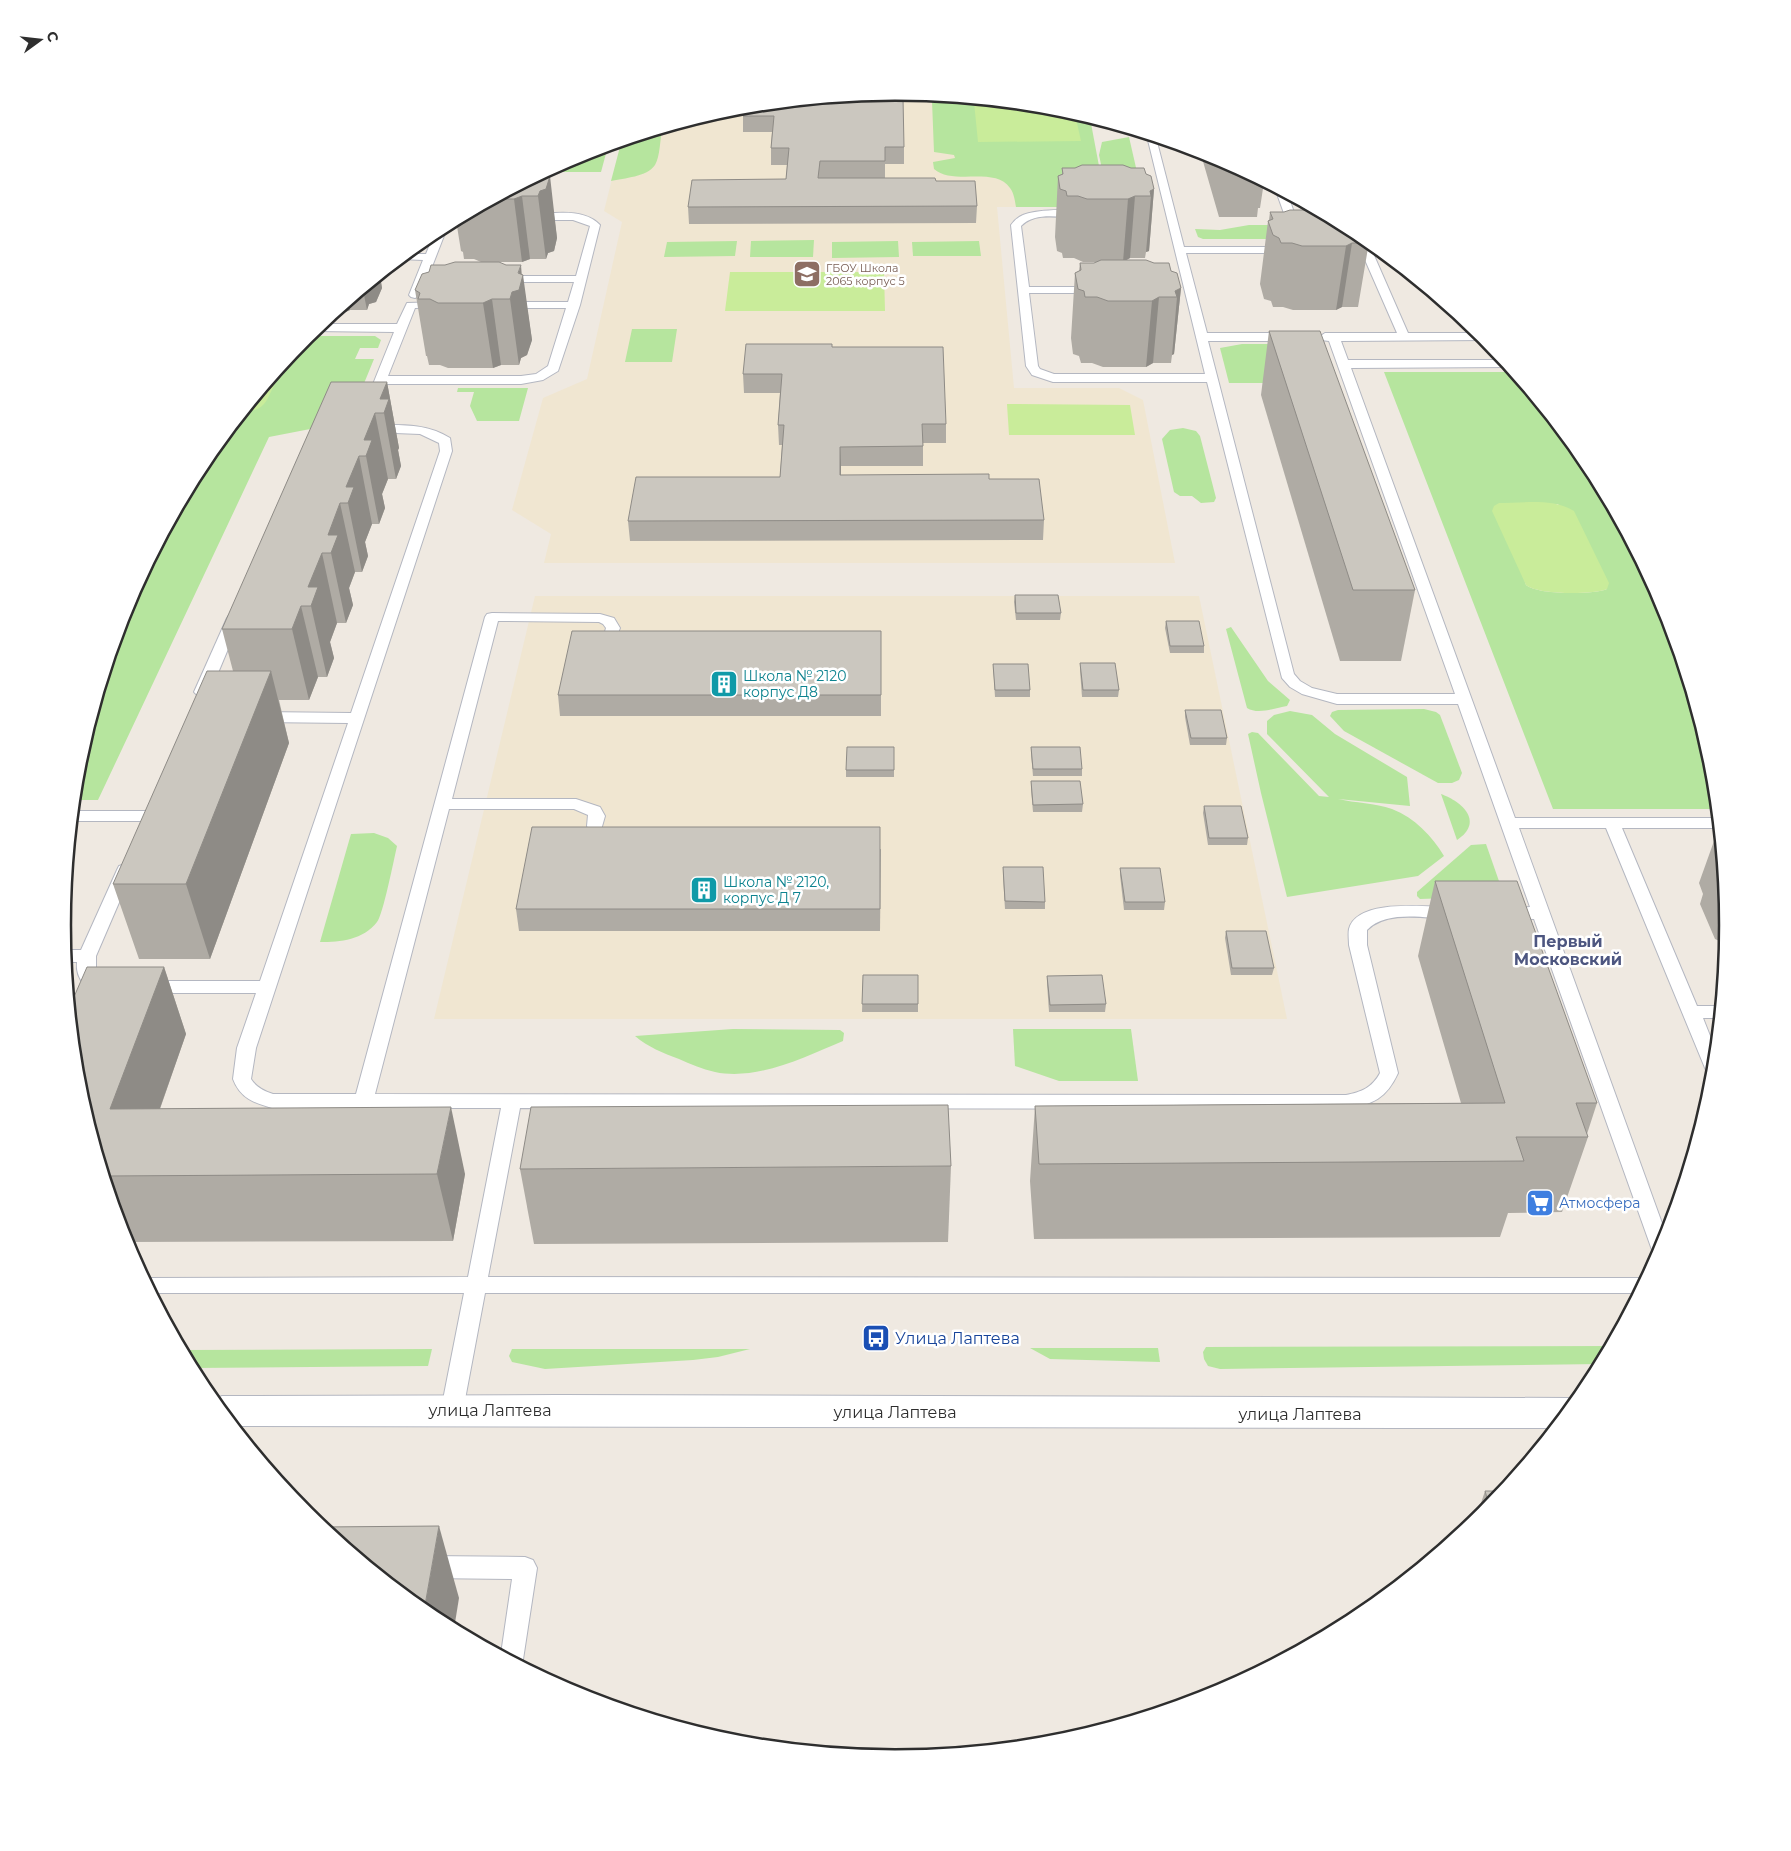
<svg xmlns="http://www.w3.org/2000/svg" width="1791" height="1851" font-family="Montserrat,sans-serif">
<rect width="100%" height="100%" fill="#efe9e1"/>
<g fill="#f0e6d1">
<path d="M845 97H946L1058 109 1090 118 1079 207H997L1014 388H1119L1143 400 1175 563H544L551 534 512 510 543 398 587 379 622 222 604 211 621 143 733 108Z"/>
<path d="M535 596H1199L1287 1019H434Z"/>
</g>
<g fill="#b6e59e" fill-rule="evenodd">
<path d="M845 97C925 97 1013 95 1090 118L1105 198 1079 207H1016C1015 201 1014 193 1010 188 995 166 953 186 934 169L933 162 955 158 954 155 934 152 932 101 819 100Z"/>
<path d="M662 130C660 140 660 157 655 165 647 177 624 178 611 181L621 143Z"/>
<path d="M1129 137 1142 194 1102 169 1099 155 1102 142Z"/>
<path d="M608 146 601 172H556L558 166 577 156Z"/>
<path d="M1249 225H1275L1271 239H1203L1198 237 1195 229 1220 230Z"/>
<path d="M814 240 813 257H750L751 241Z"/>
<path d="M737 241 735 256 664 257 667 242Z"/>
<path d="M898 241 899 257 832 258V242Z"/>
<path d="M979 241 981 256H913L912 242Z"/>
<path d="M632 329H677L672 362H625Z"/>
<path d="M307 336H375L381 340 378 348H360L355 359H374L358 398 336 424 269 437 98 800H75L79 763 126 606 203 462 272 381 271 380Z"/>
<path d="M1242 344H1306L1330 383H1229L1220 348Z"/>
<path d="M1384 372H1514L1588 463 1665 607 1713 763 1717 809H1553ZM1499 503 1558 504 1607 589C1593 595 1538 595 1526 585Z"/>
<path d="M458 388H528L519 421H477L470 406 474 392H457Z"/>
<path d="M1183 428 1196 431 1200 436 1216 498 1214 502 1201 503 1192 496H1180L1174 492 1162 439 1170 430Z"/>
<path d="M1231 627 1268 681 1290 700 1287 706C1275 708 1258 715 1247 708L1226 629Z"/>
<path d="M1424 709 1436 712 1440 715 1462 773 1459 780 1452 783H1438L1344 731 1330 716 1332 712 1338 710Z"/>
<path d="M1290 711 1312 715 1335 734 1407 777 1410 806 1338 799C1355 803 1375 803 1392 809 1415 818 1432 836 1444 856L1418 876 1287 897 1261 793 1248 734 1252 732 1258 733 1319 796 1329 797 1267 734V721L1274 715Z"/>
<path d="M1441 794C1463 802 1484 822 1457 840Z"/>
<path d="M374 833 388 838 397 846C394 859 383 915 377 922 363 940 341 942 320 942L351 834Z"/>
<path d="M1486 844 1500 884 1478 897 1420 899 1417 896V892L1471 845Z"/>
<path d="M733 1029 840 1030 844 1033 843 1041C805 1057 757 1081 715 1072 702 1069 690 1064 679 1059 663 1053 648 1047 635 1036Z"/>
<path d="M1013 1029H1131L1138 1081H1059L1015 1066Z"/>
<path d="M1611 1346 1601 1364 1220 1369 1208 1366 1204 1359 1203 1352 1206 1347Z"/>
<path d="M1030 1348H1158L1160 1362 1050 1359Z"/>
<path d="M432 1349 428 1366 192 1368 183 1350Z"/>
<path d="M512 1349H750L718 1357 693 1360 545 1369 512 1362 509 1356Z"/>
</g>
<g fill="#c9ec9a">
<path d="M974 102 1058 109 1075 114 1081 141 978 142Z"/>
<path d="M730 272H884L885 311H725Z"/>
<path d="M271 380 274 385C266 402 265 410 244 412Z"/>
<path d="M1007 404 1130 405 1135 435H1009Z"/>
<path d="M1499 503C1523 503 1553 498 1574 511L1609 583 1607 589C1593 595 1538 595 1526 585L1492 511 1494 506Z"/>
</g>
<g fill="none" stroke-linecap="round" stroke-linejoin="round">
<g stroke="#b4b7c1" stroke-width="2">
<g id="lane">
<path d="M1147 136 1156 138 1184 247H1286L1291 250 1286 253H1186L1207 333H1291L1297 337 1291 341H1208L1294 674 1300 681 1312 688 1337 694H1455L1329 341 1321 340 1319 337 1325 333H1397L1362 253H1345L1340 250 1345 247H1375L1382 252 1373 253 1408 333H1481L1487 340 1341 341 1348 360H1504L1510 367 1351 368 1515 818H1718V828H1622L1697 1006H1721L1719 1018H1703L1716 1051 1714 1075 1707 1073 1705 1068 1606 828H1519L1667 1237 1658 1257 1655 1256 1652 1250 1534 919 1500 917 1497 913 1500 909 1530 907 1458 704H1337L1302 694 1290 687 1282 678 1207 382H1053L1032 375 1026 366 1011 225C1014 221 1018 217 1023 215 1034 210 1076 207 1085 215L1080 218C1061 218 1036 211 1021 226L1029 287H1098L1104 290 1098 293H1029L1038 366 1040 369 1054 374H1205Z"/>
<path d="M1277 189 1288 195 1301 233 1300 235 1296 236 1291 233 1276 191Z"/>
<path d="M555 213C571 212 589 213 600 225L580 305 558 371 543 380 521 384H385L375 407H367L365 404 394 332 314 331 321 324H397L407 303 441 302 445 303 447 305 445 307 415 308 388 376H521L536 374 548 366 566 308H505L499 305 505 302H568L574 282H502L496 279 502 276H576L590 226 573 220H531L526 217 531 214Z"/>
<path d="M446 226 447 228 421 295 415 298 411 297 409 295 423 260 400 259 407 254H426L435 232Z"/>
<path d="M374 425C400 425 427 423 450 438L452 451 256 1048 251 1079C256 1087 264 1091 273 1094H356L485 617 487 614 492 613 600 614 614 618 620 628 616 638H606L604 635 606 628 603 624 599 622 498 621 452 799H576L600 807 605 816 601 830 595 831 589 830 587 826 588 815 574 809H449L375 1094 1346 1095C1361 1092 1372 1088 1380 1073L1349 945C1349 940 1348 934 1349 929 1357 898 1427 907 1450 907L1456 909 1459 913 1456 917 1450 919C1424 918 1386 910 1367 930V945L1398 1073C1386 1099 1373 1104 1346 1109L520 1108 488 1277 1647 1278 1639 1293H485L463 1410 460 1417 452 1419 444 1417 441 1410 464 1293H152L144 1278 468 1277 501 1108H272C254 1103 240 1098 233 1079L237 1048 256 993H148L142 991 139 987 142 983 148 981H260L348 723 259 722 254 720 251 717 254 714 259 712 351 713 440 451 439 443 420 434 370 432 368 429 370 426Z"/>
<path d="M234 614 239 615 241 618 210 692 207 695H197L194 692 227 618 229 615Z"/>
<path d="M74 811H148L154 812 156 816 154 820 148 821H73Z"/>
<path d="M125 864 131 866 133 870 96 956V975L108 982 111 986 108 990C90 996 75 980 77 962H66L65 950H81L117 870 119 866Z"/>
<path d="M427 1556 525 1557 533 1560 537 1568 522 1666 501 1654 512 1579 427 1578 419 1575 415 1567 419 1559Z"/>
</g>
</g>
<g stroke="#b4b7c1" stroke-width="2">
<path id="street" d="M558 1395 1568 1398 1577 1401 1556 1428H1400L234 1426 212 1400 222 1396Z"/>
</g>
<use href="#lane" fill="#fff" fill-rule="evenodd"/>
<use href="#street" fill="#fff" fill-rule="evenodd"/>
</g>
<g fill="#afaba4">
<path d="M744 107 904 147V164H885V178H820L936 181 977 206 976 223 689 224 688 207 786 179 787 165H771V148L772 132H743V116Z"/>
<path d="M1200 151 1215 156 1264 182 1260 208H1258L1257 217H1219Z"/>
<path d="M1062 168 1146 174 1154 189 1149 251 1146 252 1145 258H1130L1126 260 1171 271 1181 288 1174 354 1172 355 1171 363H1153L1146 367H1103L1092 363H1081L1079 356 1073 354 1071 338 1075 273 1079 271 1080 263H1094L1098 262H1083L1074 258H1063L1062 253 1057 251 1055 237 1058 176 1062 174Z"/>
<path d="M548 171 557 238 554 251 548 253 546 259H530L522 262H481L474 259H464L463 252 461 251 456 220Z"/>
<path d="M1270 212 1369 242 1358 307H1342L1336 310H1293L1283 307H1273L1271 301 1264 299 1260 284 1268 221 1269 220Z"/>
<path d="M522 274 532 340 527 355 521 358 519 365H501L493 368H448L440 365H429L427 356H426L415 290Z"/>
<path d="M380 276 382 288 376 302 369 304 367 310H350L341 314H334Z"/>
<path d="M1269 331 1415 590 1401 661H1340L1261 395Z"/>
<path d="M832 347 946 424V443H923V466H841V475L989 479 1044 520 1043 540 630 541 628 521 780 477 782 445H779L778 425 780 393H744L743 374Z"/>
<path d="M387 382 399 448 398 450 401 466 396 479H388L382 494 385 508 379 524H372L365 542 368 556 362 572H355L349 588 353 605 346 623H337L330 642 334 658 327 677H318L309 700H279L289 743 210 959H139L113 884 233 671 222 629Z"/>
<path d="M1015 595 1061 613 1060 620H1016L1014 602Z"/>
<path d="M1166 621 1204 646V653H1170L1165 628Z"/>
<path d="M881 631V716H560L558 695Z"/>
<path d="M1080 663 1119 690 1118 697H1082L1080 670Z"/>
<path d="M993 664 1030 690V697H995Z"/>
<path d="M1185 710 1227 738 1226 745H1190L1185 717Z"/>
<path d="M894 747V777H846V770Z"/>
<path d="M1031 747 1082 769V776H1033L1031 754Z"/>
<path d="M1031 781 1083 804 1082 812H1033L1031 789Z"/>
<path d="M1204 806 1248 838 1247 845H1208L1203 813Z"/>
<path d="M1719 827 1728 926 1727 945 1726 944 1715 939 1700 904 1703 894 1699 883Z"/>
<path d="M881 849 880 931H519L516 909Z"/>
<path d="M1003 867 1045 902V909H1005L1003 875Z"/>
<path d="M1120 868 1165 902 1164 910H1124L1120 875Z"/>
<path d="M1435 881 1597 1103 1587 1134 1588 1137 1562 1212 1508 1213 1500 1237 1034 1239 1030 1181 1035 1106 1461 1103 1418 956Z"/>
<path d="M1226 931 1274 968 1272 975H1231L1225 938Z"/>
<path d="M164 967 186 1034 160 1109 465 1174 453 1241 125 1242 78 1088Z"/>
<path d="M863 975H918V1012H862Z"/>
<path d="M1047 976 1106 1004 1105 1012H1049L1047 983Z"/>
<path d="M951 1166 948 1242 534 1244 520 1169Z"/>
<path d="M1485 1491H1504L1484 1515 1479 1519 1478 1512Z"/>
</g>
<g fill="#8e8b86">
<path d="M548 171 549 179 550 176 557 238 554 251 548 253 546 259 538 196 547 172Z"/>
<path d="M1154 189 1149 251 1146 252 1151 196 1150 191Z"/>
<path d="M522 196 530 259 522 262 514 199Z"/>
<path d="M1135 196 1130 258 1123 262 1128 199Z"/>
<path d="M1352 243 1342 307 1336 310 1346 246Z"/>
<path d="M521 265 522 278 523 275 532 340 527 355 521 358 519 365 510 299Z"/>
<path d="M380 276 382 288 376 302 369 304 367 310 363 290Z"/>
<path d="M1181 288 1174 354 1172 355 1177 297 1175 291Z"/>
<path d="M1159 297 1153 363 1146 367 1152 301Z"/>
<path d="M492 299 501 365 493 368 483 303Z"/>
<path d="M349 302 350 310 341 314 340 309Z"/>
<path d="M387 382 399 448 398 450 401 466 396 479 384 413 380 399Z"/>
<path d="M375 413 388 479 382 494 385 508 379 524 366 456 364 440Z"/>
<path d="M840 447 841 466 840 494Z"/>
<path d="M359 456 372 524 365 542 368 556 362 572 348 503 346 487Z"/>
<path d="M340 503 355 572 349 588 353 605 346 623 331 553 328 535Z"/>
<path d="M322 553 337 623 330 642 334 658 327 677 311 606 308 587Z"/>
<path d="M301 606 318 677 309 700 292 629Z"/>
<path d="M271 671 289 743 210 959 186 884Z"/>
<path d="M164 967 186 1034 136 1176 110 1109Z"/>
<path d="M451 1107 465 1174 453 1241 437 1174Z"/>
<path d="M439 1526 459 1598 454 1629 432 1618 424 1611Z"/>
</g>
<g fill="#cbc7bf" stroke="#8e8b86">
<path d="M844 98H903L904 147H885V161H820L818 178H935L936 181H975L977 206 688 207 692 180 786 179 789 148H771L774 116H743L744 107Z"/>
<path d="M1082 165H1123L1131 168H1144L1146 174 1151 176 1154 189 1150 191 1151 196H1135L1128 199H1087L1078 196H1067L1066 191 1060 189 1058 176 1063 174 1062 168H1075Z"/>
<path d="M547 172 546 174 550 176 546 189 540 191 538 196H522L514 199H496Z"/>
<path d="M1290 210H1315L1359 233 1368 240 1369 243H1352L1346 246H1302L1292 243H1281L1279 238 1273 235 1268 221 1273 219 1270 212H1284Z"/>
<path d="M1101 260H1146L1154 263H1169L1171 271 1177 273 1181 288 1175 291 1177 297H1159L1152 301H1108L1097 297H1085L1084 291 1078 289 1075 273 1081 270 1080 263H1094Z"/>
<path d="M455 262H499L506 265H521L518 273 523 275 519 290 512 292 510 299H492L483 303H438L430 299H418L420 293 415 290 422 274 429 272 431 265H445Z"/>
<path d="M1269 331H1320L1415 590H1353Z"/>
<path d="M746 344H832V347H943L946 424H922L923 446 840 447V475L989 474V479H1039L1044 520 628 521 636 477H780L784 425H778L782 374H743Z"/>
<path d="M331 382H387L380 399H389L384 413H375L364 440H372L366 456H359L346 487H354L348 503H340L328 535H338L331 553H322L308 587H318L311 606H301L292 629H222Z"/>
<path d="M1015 595H1058L1061 613H1016Z"/>
<path d="M1166 621H1199L1204 646H1170Z"/>
<path d="M572 631H881V695H558Z"/>
<path d="M1080 663H1115L1119 690H1083Z"/>
<path d="M993 664H1028L1030 690H995Z"/>
<path d="M207 671H271L186 884H113Z"/>
<path d="M1185 710H1221L1227 738H1191Z"/>
<path d="M847 747H894V770H846Z"/>
<path d="M1031 747H1080L1082 769H1033Z"/>
<path d="M1031 781H1080L1083 804 1033 805Z"/>
<path d="M1204 806H1241L1248 838H1209Z"/>
<path d="M532 827H880V909H516Z"/>
<path d="M1003 867H1043L1045 902 1005 901Z"/>
<path d="M1120 868H1160L1165 902H1125Z"/>
<path d="M1435 881H1517L1597 1103H1576L1588 1137H1516L1524 1161 1039 1164 1035 1106 1505 1103Z"/>
<path d="M1226 931H1266L1274 968H1232Z"/>
<path d="M87 967H164L110 1109 451 1107 437 1174 105 1176 78 1088 70 1006Z"/>
<path d="M863 975H918V1004H862Z"/>
<path d="M1102 975 1106 1004 1050 1005 1047 976Z"/>
<path d="M948 1105 951 1166 520 1169 531 1107Z"/>
<path d="M1485 1491H1504L1490 1508Z"/>
<path d="M439 1526 424 1611 321 1527Z"/>
</g>
<defs>
<g id="school-square" transform="scale(1.4375)"><rect x="-9" y="-9" width="18" height="18" rx="4" fill="#8d6e63" stroke="#fff"/><path d="M0-5L7-2L0 1L-7-2ZM-4 1L0 2.5L4 1V4Q0 6-4 4Z" fill="#fff"/></g>
<g id="building-square" transform="scale(1.4375)"><rect x="-9" y="-9" width="18" height="18" rx="4" fill="#0f9aa8" stroke="#fff"/><path d="M-4-6H4V6H1V3H-1V6H-4ZM-2.5-4.3h1.7v1.8h-1.7ZM.8-4.3h1.7v1.8H.8ZM-2.5-1h1.7V.8h-1.7ZM.8-1h1.7V.8H.8Z" fill="#fff"/></g>
<g id="supermarket-square" transform="scale(1.4375)"><rect x="-9" y="-9" width="18" height="18" rx="4" fill="#3f7fe0" stroke="#fff"/><path d="M-6-5.5h2.5l.6 2H6L4.5 2H-2.5L-4.4-4H-6ZM-1.5 3.2a1.3 1.3 0 1 0 .1 0ZM3 3.2a1.3 1.3 0 1 0 .1 0Z" fill="#fff"/></g>
<g id="bus-square" transform="scale(1.4375)"><rect x="-9" y="-9" width="18" height="18" rx="4" fill="#1a4fb4" stroke="#fff"/><path d="M-5-6H5V4H4V6H2V4H-2V6H-4V4H-5ZM-3.5-4V0h7V-4ZM-3.5 1.2v1.5H-2V1.2ZM2 1.2v1.5H3.5V1.2Z" fill="#fff"/></g>
</defs>
<g fill-rule="evenodd">
<use href="#school-square" x="807" y="274"/>
<use href="#building-square" x="724" y="684"/>
<use href="#building-square" x="704" y="890"/>
<use href="#supermarket-square" x="1540" y="1203"/>
<use href="#bus-square" x="876" y="1338"/>
</g>
<g text-anchor="middle" stroke-width="5" stroke-linejoin="round" paint-order="stroke">
<g font-size="11" fill="#785e54" stroke="#fff" text-anchor="start">
<text x="826" y="272">ГБОУ Школа<tspan x="826" dy="13">2065 корпус 5</tspan></text>
</g>
<g font-size="14" fill="#0d838f" stroke="#fff" text-anchor="start">
<text x="743" y="681">Школа № 2120<tspan x="743" dy="16">корпус Д8</tspan></text>
<text x="723" y="887">Школа № 2120,<tspan x="723" dy="16">корпус Д 7</tspan></text>
</g>
<g font-size="14" fill="#366cbe" stroke="#fff" text-anchor="start">
<text x="1559" y="1208">Атмосфера</text>
</g>
<g font-size="16" font-weight="bold" fill="#4d5680" stroke="#fff">
<text x="1568" y="947">Первый<tspan x="1568" dy="18">Московский</tspan></text>
</g>
<g font-size="16" fill="#164399" stroke="#fff" text-anchor="start">
<text x="895" y="1344">Улица Лаптева</text>
</g>
<g font-size="16" fill="#2e2e2e" stroke="#fff">
<text x="490" y="1416">улица Лаптева</text>
<text x="895" y="1418">улица Лаптева</text>
<text x="1300" y="1420">улица Лаптева</text>
</g>
</g>
<path d="M0 0H1791V1851H0ZM71 925a824 824 0 1 1 1648 0a824 824 0 1 1-1648 0Z" fill="#fff" fill-rule="evenodd"/>
<path fill="none" stroke="#2e2e2e" stroke-width="2.5" d="M71 925a824 824 0 1 1 1648 0a824 824 0 1 1-1648 0Z"/>
<g transform="translate(40 40) rotate(75)" stroke="#ffffff" stroke-width="4" paint-order="stroke">
<path d="M0-4L9 19L0 12L-9 19Z" fill="#2e2e2e"/>
<text y="-8" font-size="14" font-weight="bold" text-anchor="middle" fill="#2e2e2e">С</text>
</g>
</svg>
